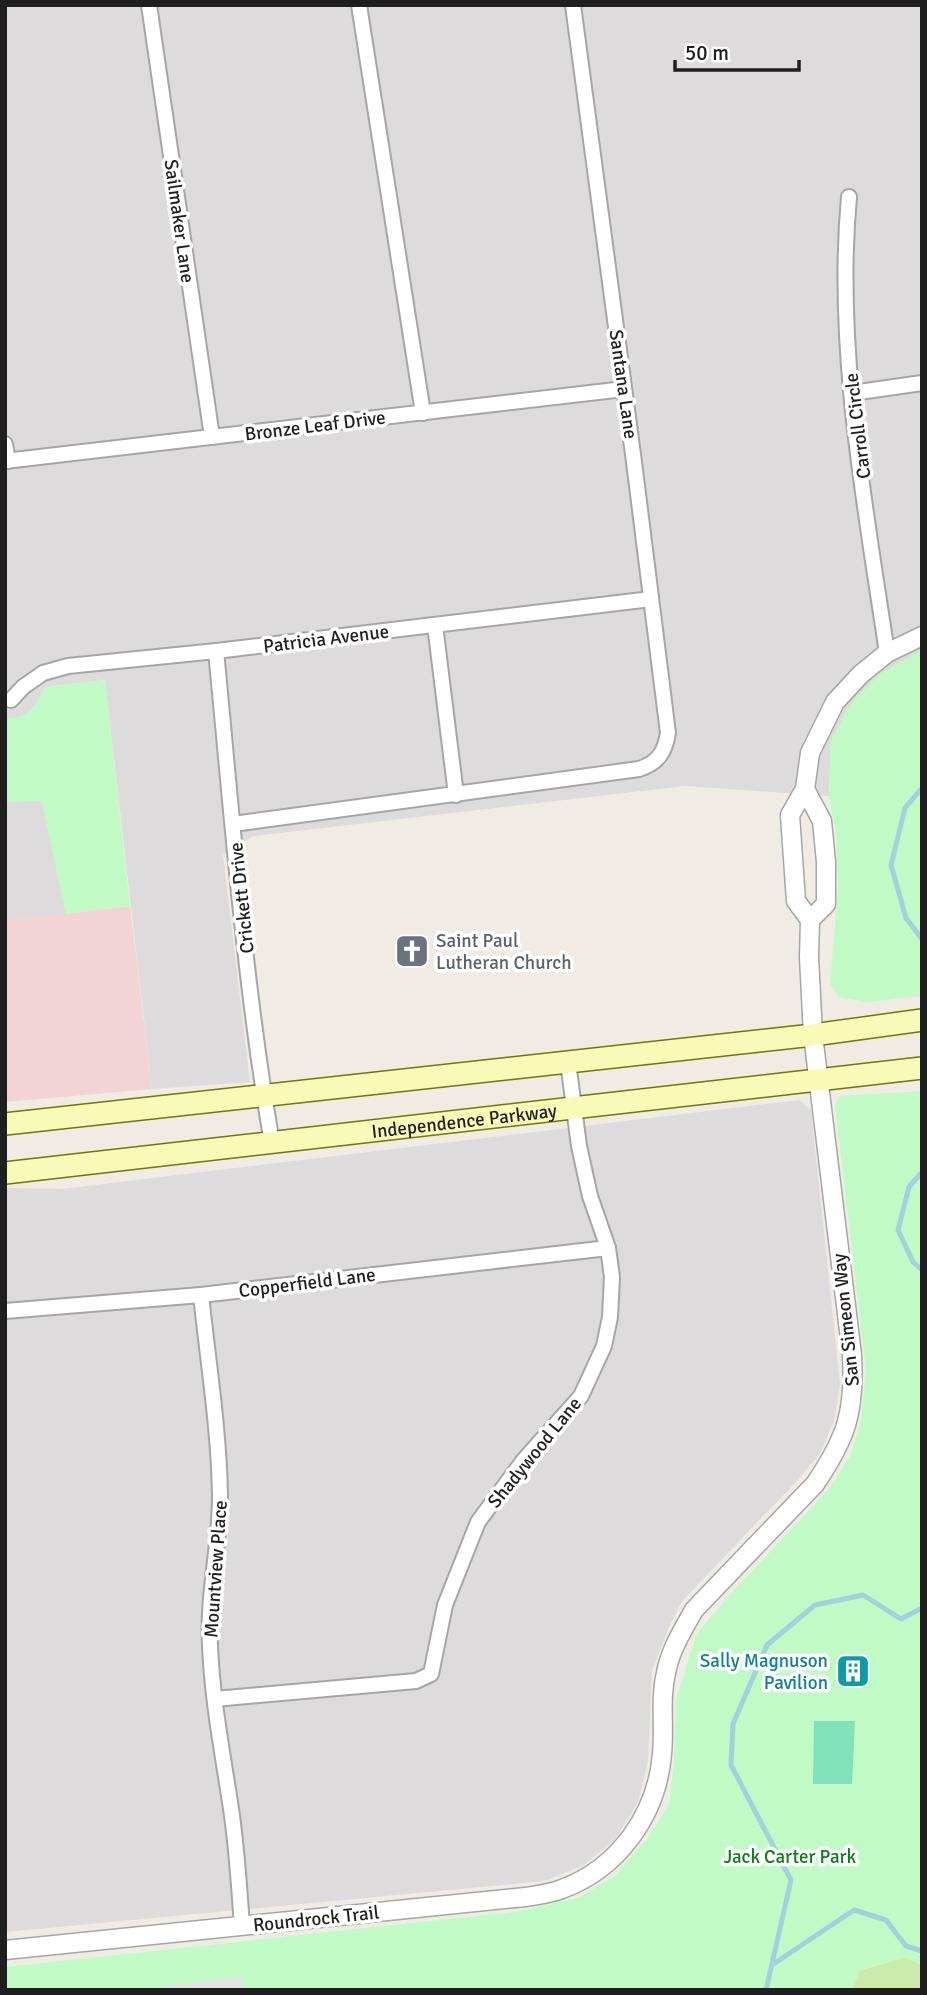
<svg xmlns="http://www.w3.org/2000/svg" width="927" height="1995" font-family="Signika,sans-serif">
<rect width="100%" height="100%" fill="#f0ece4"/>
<g fill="#dddbdb">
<path d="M5 5H922V650L880 674 831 740 829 796 685 786 253 836 223 855 250 1082 152 1089 105 680 45 687 36 705 21 718 5 719Z"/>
<path d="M42 800 66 914 5 921V802Z"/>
<path d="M799 1100 811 1110 840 1384 834 1421 819 1455 795 1483 682 1601 668 1629 652 1671 648 1761 638 1802 616 1838 584 1865 545 1881 5 1932V1188L62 1189Z"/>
</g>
<path fill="#f1d4d3" d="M130 906 152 1089 5 1102V921Z"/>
<path fill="#caeba9" d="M905 1957 922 1965V1990H852L859 1971Z"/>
<g fill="#c0fbc5">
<path d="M922 650V996L869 1002 839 997 830 984 838 888 836 834 829 796 831 740 851 703 880 674Z"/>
<path d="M105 680 130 906 66 914 42 801 5 802V719C28 718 36 706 45 687Z"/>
<path d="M922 1091V1965L905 1957 859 1971 852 1990H5V1967L514 1912 578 1898 615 1876 648 1838 669 1804 674 1764 676 1700 697 1633 735 1589 829 1489 850 1456 861 1420 866 1370 835 1105 840 1096Z"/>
</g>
<path fill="#80e1bb" d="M814 1721H855L852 1784H813Z"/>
<path fill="#e3e3e3" d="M242 1977 244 1990H134Z"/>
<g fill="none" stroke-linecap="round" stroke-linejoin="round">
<g stroke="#a4d1de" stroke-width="5">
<path d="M922 788 905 808 891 865 906 918 922 939"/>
<path d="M922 1172 909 1187 898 1230 913 1262 922 1270"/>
<path d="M772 1965 854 1910 886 1920 906 1946 922 1951"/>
<path d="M766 1990 791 1880 731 1765 733 1724 767 1645 815 1605 863 1595 901 1619 922 1608"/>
</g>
<g stroke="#a6a6a6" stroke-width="18">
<g id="minor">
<path d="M149 5 212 437"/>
<path d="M359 5 423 413"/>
<path d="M849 197C835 347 865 505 887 653"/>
<path d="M852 393 922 383"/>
<path d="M5 444 8 461"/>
<path d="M5 461 624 389"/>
<path d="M435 625 456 795"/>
<path d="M216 651C232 815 244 981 272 1143"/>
<path d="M11 700 23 687 43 673 68 666 216 651 651 599"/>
<path d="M233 824 639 769C658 763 665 752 668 733L634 462 573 5"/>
<path d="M201 1295C208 1362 219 1429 220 1496 220 1547 207 1595 210 1645 212 1700 223 1755 231 1809 237 1848 239 1887 242 1926"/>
<path d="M5 1311 201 1295 608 1248"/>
<path d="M215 1699 416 1681 431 1674 445 1605 478 1522 523 1461 581 1396 604 1346 610 1317 612 1277 608 1248 590 1196 579 1146 568 1062"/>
</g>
</g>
<g stroke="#a6a6a6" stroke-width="21">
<g id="tertiary">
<path d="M805 789 822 821 826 862V904L810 920"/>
<path d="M5 1950 525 1897C537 1895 550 1894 562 1889 619 1868 657 1814 662 1754 665 1723 659 1700 667 1668 672 1647 684 1628 694 1610L815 1484C847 1437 855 1411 852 1355L813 1035 809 957 810 920 796 901 790 815 805 789 810 753 835 702 861 674 887 653 922 636"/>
</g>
</g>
<g stroke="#6c7902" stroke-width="24">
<g id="secondary">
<path d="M5 1124 813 1035 922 1020"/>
<path id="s1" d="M5 1173 922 1068"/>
</g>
</g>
<use href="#minor" stroke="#fff" stroke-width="14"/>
<use href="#tertiary" stroke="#fff" stroke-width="18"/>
<use href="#secondary" stroke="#f8fbb7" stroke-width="21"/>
</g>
<defs>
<g id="church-square" transform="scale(1.75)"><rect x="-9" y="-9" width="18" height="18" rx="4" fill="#6b7280" stroke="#fff"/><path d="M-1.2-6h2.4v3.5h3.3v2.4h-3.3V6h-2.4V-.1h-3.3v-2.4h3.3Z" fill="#fff"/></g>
<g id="building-square" transform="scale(1.75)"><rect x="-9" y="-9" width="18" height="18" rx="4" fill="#0f9aa8" stroke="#fff"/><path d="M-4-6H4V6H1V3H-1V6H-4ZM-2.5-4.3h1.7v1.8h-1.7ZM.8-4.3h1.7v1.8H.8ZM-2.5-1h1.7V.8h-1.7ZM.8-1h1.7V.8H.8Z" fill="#fff"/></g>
</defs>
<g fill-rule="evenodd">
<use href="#church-square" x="412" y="951"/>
<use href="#building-square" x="853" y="1671"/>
</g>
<g text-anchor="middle" stroke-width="7" stroke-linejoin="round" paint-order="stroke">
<g font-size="19" fill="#1f1f1f" stroke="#fff">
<text transform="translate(180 221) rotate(82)" y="7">Sailmaker Lane</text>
<text transform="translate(624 384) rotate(82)" y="7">Santana Lane</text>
<text transform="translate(315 425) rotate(-7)" y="7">Bronze Leaf Drive</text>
<text transform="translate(857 426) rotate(-97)" y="7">Carroll Circle</text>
<text transform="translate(326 638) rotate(-7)" y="7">Patricia Avenue</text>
<text transform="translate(241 898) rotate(-96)" y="7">Crickett Drive</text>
<text dy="7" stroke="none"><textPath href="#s1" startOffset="462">Independence Parkway</textPath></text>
<text transform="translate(307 1282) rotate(-7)" y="7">Copperfield Lane</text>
<text transform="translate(845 1320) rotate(-96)" y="7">San Simeon Way</text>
<text transform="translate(534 1452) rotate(-51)" y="7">Shadywood Lane</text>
<text transform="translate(215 1569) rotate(-86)" y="7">Mountview Place</text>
<text transform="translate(316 1918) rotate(-6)" y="7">Roundrock Trail</text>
</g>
<g font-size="19" fill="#5b616d" stroke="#fff" text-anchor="start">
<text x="436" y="947">Saint Paul<tspan x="436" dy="22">Lutheran Church</tspan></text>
</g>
<g font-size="19" fill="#0d838f" stroke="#fff" text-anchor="end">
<text x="828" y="1667">Sally Magnuson<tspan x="828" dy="22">Pavilion</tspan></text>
</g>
<g font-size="19" fill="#098012" stroke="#fff">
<text x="790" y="1863">Jack Carter Park</text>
</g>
</g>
<rect width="927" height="1995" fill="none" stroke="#1f1f1f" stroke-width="14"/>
<path d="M675 60v10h124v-10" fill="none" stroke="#1f1f1f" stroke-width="3.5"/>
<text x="685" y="60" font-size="21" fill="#1f1f1f" stroke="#ffffff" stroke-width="5" paint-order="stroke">50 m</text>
</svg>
